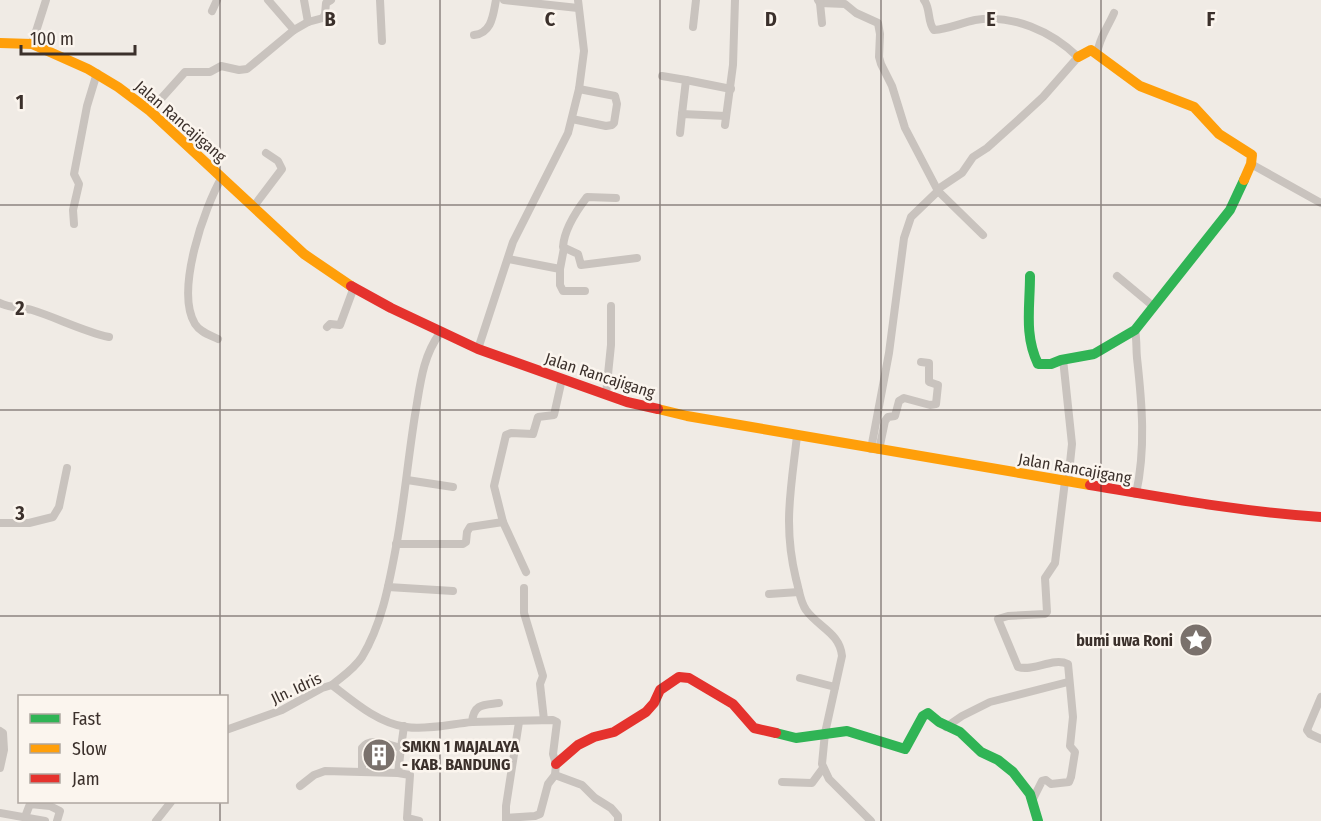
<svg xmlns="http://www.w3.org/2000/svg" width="1321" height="821" font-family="'Fira Sans Condensed',sans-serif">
<rect width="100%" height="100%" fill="#f0ebe5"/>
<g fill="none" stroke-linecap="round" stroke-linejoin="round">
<g stroke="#c9c3be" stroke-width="8">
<path d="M268 0 294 30"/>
<path d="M304 0 308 22"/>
<path d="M380 0 382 41"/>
<path d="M504 0 578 8"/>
<path d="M818 0 820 3 845 4 856 13 878 23 880 34 879 57 881 64 892 86 905 128 938 191 911 217 904 238 889 353 871 449"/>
<path d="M924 0C931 9 927 22 934 30 948 29 961 23 975 20 1013 14 1051 31 1078 57L1043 97 1016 122 987 148 973 157 962 173 938 189"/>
<path d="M820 3 822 23"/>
<path d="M212 11 217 0"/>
<path d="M693 27 696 0"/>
<path d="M474 35C492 33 493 15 496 0"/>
<path d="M32 44 46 0"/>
<path d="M1097 54C1099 38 1108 27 1114 13"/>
<path d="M662 76 686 80 682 114"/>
<path d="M686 80 731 89"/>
<path d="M150 111 185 72H210L221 66 239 70 247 69 294 30 308 22 323 18 325 14 326 3 331 0"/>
<path d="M572 119 606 126 612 125 614 123 617 104 615 96 579 89"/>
<path d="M725 125 733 65 735 0"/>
<path d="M680 133 682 114 726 116"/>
<path d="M1251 164 1321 203"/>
<path d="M938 191 983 235"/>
<path d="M616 198 587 197C577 210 564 230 563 247L578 254 581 265 637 258"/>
<path d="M254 206 282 169 278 161 266 153"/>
<path d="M74 224 73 210 79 184 74 174 87 106 97 73"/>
<path d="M508 259 560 269V285L563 291H585"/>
<path d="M560 269 564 248"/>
<path d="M1117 276 1153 306"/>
<path d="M0 303C10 308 22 307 32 310 58 318 82 331 109 337"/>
<path d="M327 327 330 324 340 325 354 287"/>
<path d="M1135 330C1137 341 1136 348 1137 358 1142 403 1146 449 1136 494"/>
<path d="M218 339C210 335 200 332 195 324 175 291 204 208 222 177"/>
<path d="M478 349 513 242 568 133 579 89 584 51 578 0"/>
<path d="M1063 359 1072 444 1068 482"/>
<path d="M606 394 611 345V306"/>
<path d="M797 436C791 489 783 526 796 579 799 589 800 602 806 610 818 627 840 633 842 656L825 733 822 764 829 779 871 821"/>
<path d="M879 450 885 421 888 417 895 416 899 401 904 398 930 405 936 404 938 385 929 382V363L921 362"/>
<path d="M407 480 453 487"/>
<path d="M503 522 526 572"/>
<path d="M0 523H29L53 517 59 507 67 468"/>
<path d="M396 544H463L466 542 467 532 470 527 503 522 494 486 506 435 511 433 533 434 538 417 554 415 562 379"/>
<path d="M388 587 453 591"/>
<path d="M524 588V613L543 676 540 684 544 720"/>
<path d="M769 594 799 592"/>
<path d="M800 678 835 687"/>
<path d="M332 685C343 676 354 669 362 657 382 624 389 584 396 547 404 504 408 459 415 415 420 387 422 357 440 333"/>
<path d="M1321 697 1307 730 1310 734 1321 739"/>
<path d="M472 722 553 720 557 722 553 754 556 764 555 775 548 784 540 814 535 816 506 818"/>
<path d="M946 727 962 716 990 702 1068 682"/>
<path d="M226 730 282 710 322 688 332 685C354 702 378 723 406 727 427 730 451 724 472 722 474 703 484 705 499 703"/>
<path d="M0 731 3 733 4 750 0 768"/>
<path d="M362 772V748C370 736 389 745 401 748L404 726"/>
<path d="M398 773 410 775 407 818 419 821"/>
<path d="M555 775 582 785 595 798 611 808 618 816V821"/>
<path d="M782 782 812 783 823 768"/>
<path d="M300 786 314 775 325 771 398 773 401 748"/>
<path d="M1033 799 1042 781 1046 780 1051 784 1069 782 1071 777 1075 752 1070 746 1073 717 1068 664C1053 657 1033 672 1018 667L998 619 1008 616 1045 614 1047 612 1045 578 1055 563 1065 481"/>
<path d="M0 813 45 821"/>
<path d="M25 817 30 804 50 806 60 811 57 821"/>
<path d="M156 821 171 802"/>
<path d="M506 821V806L519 722"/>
</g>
<g stroke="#30b455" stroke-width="10">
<path d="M1030 276C1030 307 1024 335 1038 364H1051L1061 360 1094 354 1135 330 1230 210 1244 180"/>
<path d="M776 733 796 738 847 731 905 749 923 716 928 713 939 722 960 732 981 752 998 760 1013 772 1030 794 1038 821"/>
</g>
<g stroke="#ff9f0a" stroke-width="10">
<path d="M0 43 32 44 88 69 118 87 150 111 304 254 351 286"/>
<path d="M1078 57 1091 50 1140 86 1194 107 1219 134 1252 155 1251 164 1244 180"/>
<path d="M658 409 687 416 1090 485"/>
</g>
<g stroke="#e5322d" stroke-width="10">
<path d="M351 286 391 308 478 349 627 402 658 409"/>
<path d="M1090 485C1167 498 1243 512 1321 517"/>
<path d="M556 764 578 745 594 737 614 732 646 712 654 703 660 690 679 677 689 678 733 704 754 728 776 733"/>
</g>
</g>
<path fill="none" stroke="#3b302b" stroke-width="1.5" stroke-opacity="0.55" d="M220 0V696M440 0V821M660 0V821M881 0V821M1101 0V821M0 205H1321M0 410H1321M0 616H1321M220 802V821"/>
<defs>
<g id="sight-disc" transform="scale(1.725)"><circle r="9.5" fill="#7a716c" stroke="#fbf5ee"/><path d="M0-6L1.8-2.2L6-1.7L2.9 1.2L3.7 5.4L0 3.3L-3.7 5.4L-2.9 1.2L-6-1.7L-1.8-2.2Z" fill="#fff"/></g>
<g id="building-disc" transform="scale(1.725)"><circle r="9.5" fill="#7a716c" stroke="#fbf5ee"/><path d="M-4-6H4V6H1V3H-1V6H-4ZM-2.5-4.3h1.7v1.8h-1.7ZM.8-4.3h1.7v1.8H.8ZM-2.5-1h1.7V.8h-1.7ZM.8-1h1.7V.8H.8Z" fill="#fff"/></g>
</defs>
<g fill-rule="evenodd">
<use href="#sight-disc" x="1196" y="640"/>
<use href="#building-disc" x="379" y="755"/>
</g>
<g text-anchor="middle" stroke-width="5" stroke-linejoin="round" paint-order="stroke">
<g font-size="16" fill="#3b302b" stroke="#fbf5ee">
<text transform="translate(181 121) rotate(41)" y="6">Jalan Rancajigang</text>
<text transform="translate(600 375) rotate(18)" y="6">Jalan Rancajigang</text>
<text transform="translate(1075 468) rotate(10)" y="6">Jalan Rancajigang</text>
<text transform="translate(296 688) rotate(-25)" y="6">Jln. Idris</text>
</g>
<g font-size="16" font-weight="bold" fill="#3b302b" stroke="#fbf5ee" text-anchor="end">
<text x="1173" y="646">bumi uwa Roni</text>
<text x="402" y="752" text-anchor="start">SMKN 1 MAJALAYA<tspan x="402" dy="18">- KAB. BANDUNG</tspan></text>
</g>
</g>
<g font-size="20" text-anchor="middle" font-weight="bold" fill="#3b302b" stroke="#fbf5ee" stroke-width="5" stroke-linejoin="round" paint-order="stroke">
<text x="330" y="26">B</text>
<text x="550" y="26">C</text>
<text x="771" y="26">D</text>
<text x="991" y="26">E</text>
<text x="1211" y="26">F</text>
<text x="20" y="109">1</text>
<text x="20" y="315">2</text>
<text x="20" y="520">3</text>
</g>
<rect x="18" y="695" width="210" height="108" fill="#fbf5ee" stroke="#aea6a0" stroke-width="1.5"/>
<rect x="30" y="714" width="30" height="9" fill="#30b455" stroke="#aea6a0" stroke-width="1.5"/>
<text x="72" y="725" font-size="18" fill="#3b302b">Fast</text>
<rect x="30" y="744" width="30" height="9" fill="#ff9f0a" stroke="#aea6a0" stroke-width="1.5"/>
<text x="72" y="755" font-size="18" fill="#3b302b">Slow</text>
<rect x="30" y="774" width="30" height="9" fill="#e5322d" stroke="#aea6a0" stroke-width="1.5"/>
<text x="72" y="785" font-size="18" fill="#3b302b">Jam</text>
<path d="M21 45v9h114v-9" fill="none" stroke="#3b302b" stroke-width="3"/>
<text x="30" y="45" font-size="18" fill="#3b302b" stroke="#fbf5ee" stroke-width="4.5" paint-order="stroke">100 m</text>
</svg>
